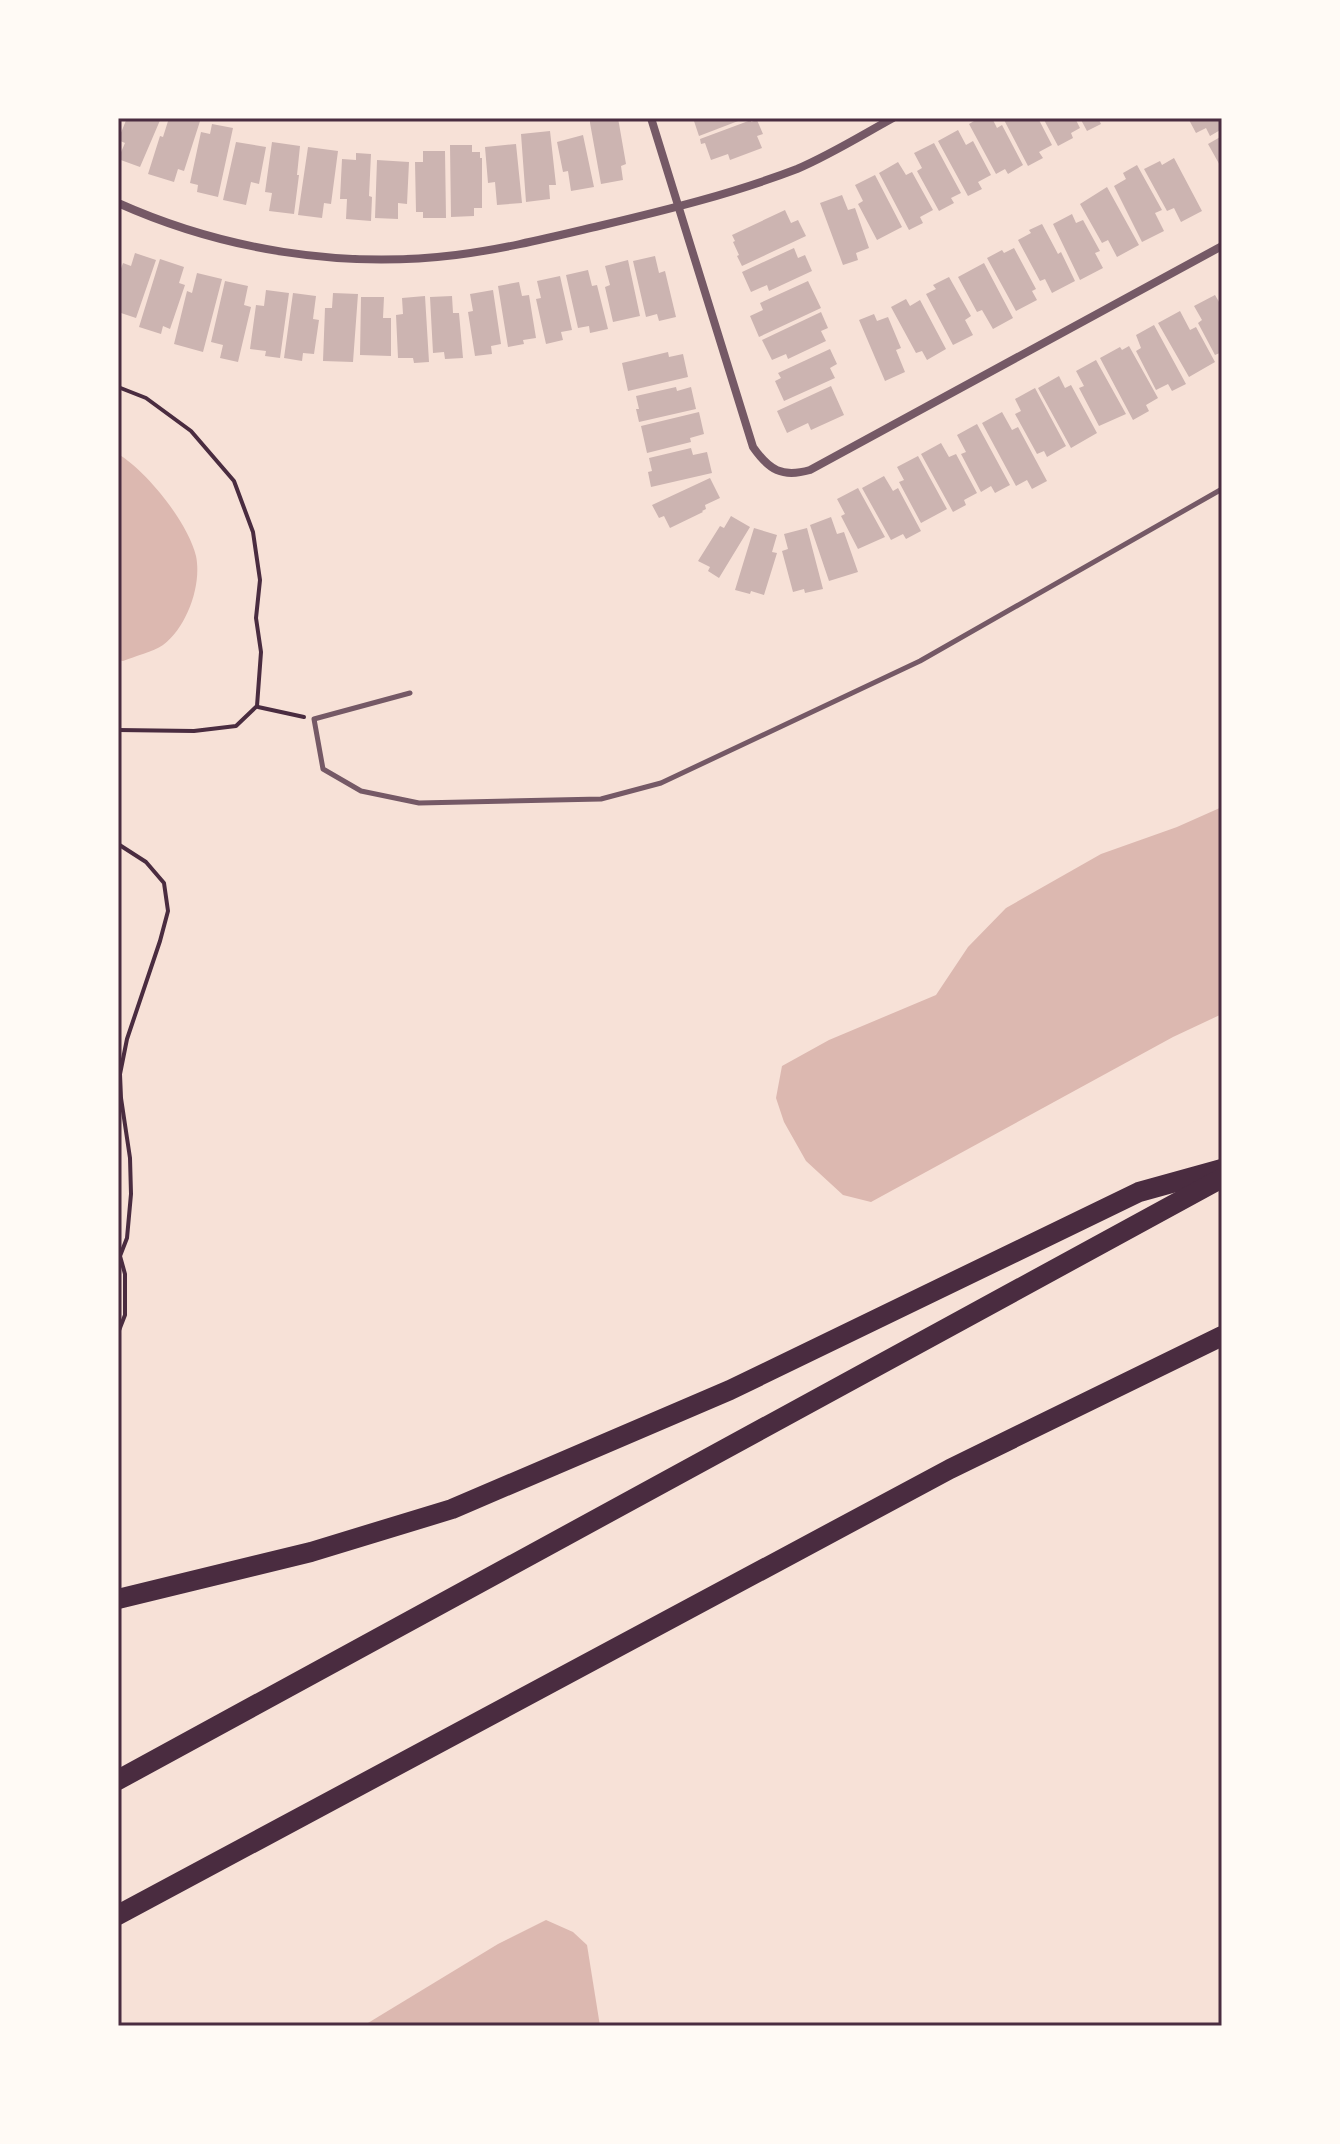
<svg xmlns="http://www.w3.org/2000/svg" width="1340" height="2144" font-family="Inter,sans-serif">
<rect width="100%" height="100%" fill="#f7e1d7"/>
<g fill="#dcb8b0">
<path d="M118 454C147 471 188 523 196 556 202 585 187 627 163 645 153 652 135 656 123 661L118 660Z"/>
<path d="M1222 807V1014L1173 1037 871 1202 843 1195 806 1161 784 1122 776 1098 782 1066 829 1040 936 995 968 947 1006 908 1101 854 1177 827Z"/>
<path d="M546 1920 573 1932 587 1945 600 2026H363L498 1944Z"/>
</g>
<g fill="#ccb4b1">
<path d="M127 118H161L140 167 118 159 125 143 118 140Z"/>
<path d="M169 118H201L184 171 178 169 174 182 148 174 160 136 163 137Z"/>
<path d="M604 118V120L618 118 626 164 621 166 623 180 601 184 590 123V120Z"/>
<path d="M693 118H746L699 136Z"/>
<path d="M979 118H992L997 128 1002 125 1023 165 1008 174 1005 169 996 174 969 124Z"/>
<path d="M1003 118H1038L1052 145 1039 152 1043 158 1028 166Z"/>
<path d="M1043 118H1075L1080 128 1071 133 1073 138 1058 146Z"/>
<path d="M1080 118H1098L1101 124 1087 131Z"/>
<path d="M1188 118H1222V129L1210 136 1206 128 1196 133Z"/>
<path d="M751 120V122L757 120 763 134 757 136 762 148 730 160 728 154 711 160 705 143 701 144 700 139Z"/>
<path d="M212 124 233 128 218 197 197 192 198 185 190 183 201 132 210 134Z"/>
<path d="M958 130 966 145 973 141 991 175 978 182 982 189 968 196 938 141Z"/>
<path d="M550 131 556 185H549L550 199 526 202 521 134Z"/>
<path d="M583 135 594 187 571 191 568 171 563 172 557 142Z"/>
<path d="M1222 136V169L1208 144Z"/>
<path d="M236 142 266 147 259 184 251 182 246 205 223 200Z"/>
<path d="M272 142 300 146 297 175H299L294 214 269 211 272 193 265 192Z"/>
<path d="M934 143 961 193 951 198 954 203 939 211 917 171 922 168 914 153Z"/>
<path d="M516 144 522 203 497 205 495 182 488 183 485 147Z"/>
<path d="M450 145H472V152H480V158H482V208H474V216L451 217Z"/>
<path d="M308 147 338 151 331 204 324 203 322 218 298 215Z"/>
<path d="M423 151H445L446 218H423V212H416L415 162H423Z"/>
<path d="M356 153 371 154 369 196 372 197 371 221 346 219 347 199H340L342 159 356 160Z"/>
<path d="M1174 158 1202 211 1181 222 1174 208 1167 211 1144 169 1160 161 1162 165Z"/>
<path d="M377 160 409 162 407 204 398 203V219L375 218Z"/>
<path d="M898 162 906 175 912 172 933 210 920 217 923 223 909 230 879 173Z"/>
<path d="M1137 165 1162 210 1155 213 1164 231 1142 242 1114 186 1126 179 1123 173Z"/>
<path d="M875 175 902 227 877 240 858 204 863 201 855 185Z"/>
<path d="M1107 187 1139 245 1117 257 1108 240 1102 243 1080 204Z"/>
<path d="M842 195 848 210 855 208 869 248 856 253 858 260 843 265 820 203Z"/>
<path d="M785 210 791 223 798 220 806 236 742 266 737 256 739 255 733 242 735 241 732 235Z"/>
<path d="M1072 214 1076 223 1083 220 1100 251 1095 253 1103 268 1080 280 1053 224Z"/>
<path d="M1042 224 1058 254 1061 252 1075 281 1052 293 1045 279 1040 281 1018 240 1031 233 1029 230Z"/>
<path d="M794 248 798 258 805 255 812 271 769 291 767 285 751 292 742 272Z"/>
<path d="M1014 248 1036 289 1032 291 1037 300 1016 311 987 258 1002 250 1004 253Z"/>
<path d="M135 253 156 260 136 318 118 312V277L123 263 131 266Z"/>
<path d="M655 256 659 273 665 271 676 317 659 321 657 314 646 317 633 261Z"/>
<path d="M160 259 184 267 179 283 185 285 170 329 163 326 161 334 139 327Z"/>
<path d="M628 260 640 316 613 322 605 287 610 285 605 266Z"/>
<path d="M984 263 1013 318 993 329 982 310 977 312 958 277Z"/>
<path d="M588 270 592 286 597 285 608 329 590 333 589 326 578 328 566 275Z"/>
<path d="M197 273 222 279 203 352 174 344 187 291 192 293Z"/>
<path d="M560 276 572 330 561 332 563 340 546 344 536 299 541 298 537 281Z"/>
<path d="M949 277 971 316 965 320 973 335 953 345 926 294 936 289 933 285Z"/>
<path d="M225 281 248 286 244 305 251 307 238 362 220 358 223 345 211 342Z"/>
<path d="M808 281 821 308 759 337 750 316 763 310 760 303Z"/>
<path d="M519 282 522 296 529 295 536 338 523 340 524 344 508 347 498 286Z"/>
<path d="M266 290 289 293 280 358 265 356 266 351 250 349 256 305 264 306Z"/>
<path d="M493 290 501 344 491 346 492 354 475 356 468 312 473 311 470 294Z"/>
<path d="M293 293 316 296 313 319 319 320 314 354 303 353 302 361 284 358Z"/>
<path d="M333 293 358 294 353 362 323 361 325 308H332Z"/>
<path d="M1215 295 1222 307V352L1215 355 1198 323 1202 320 1194 306Z"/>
<path d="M425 296 429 362 414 363 413 358H398L396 315 403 314 402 298Z"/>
<path d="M452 296 453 313H459L463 358 445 359 444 352 433 353 430 297Z"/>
<path d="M361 297H384L383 318H391V356L360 355Z"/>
<path d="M906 299 910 306 920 300 946 349 927 360 922 351 916 353 891 307Z"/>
<path d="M1180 311 1190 330 1196 327 1215 362 1189 377 1158 323Z"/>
<path d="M821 312 828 328 821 331 826 341 788 359 786 354 772 360 762 340Z"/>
<path d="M874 314 877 321 888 317 901 348 896 350 905 372 885 381 859 320Z"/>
<path d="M1154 325 1186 384 1172 391 1168 384 1156 390 1136 351 1141 348 1136 335Z"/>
<path d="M1129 346 1158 398 1146 405 1149 411 1133 420 1100 358 1120 347 1122 350Z"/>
<path d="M830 349 837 364 830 368 835 378 784 401 775 381 781 378 778 373Z"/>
<path d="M668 352 669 357 683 354 688 377 628 391 622 363Z"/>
<path d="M1096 360 1126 414 1099 426 1079 388 1084 386 1076 371Z"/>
<path d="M1059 376 1065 388 1071 385 1097 433 1071 448 1038 388Z"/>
<path d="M831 386 844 415 811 430 808 423 787 433 777 411Z"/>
<path d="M676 387 677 391 691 387 696 409 639 422 636 409H639L636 396Z"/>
<path d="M1035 388 1066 446 1047 457 1044 451 1037 454 1015 414 1021 411 1015 399Z"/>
<path d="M699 412 704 434 690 438 691 442 647 453 641 426Z"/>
<path d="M1002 412 1012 430 1018 427 1047 481 1032 489 1027 480 1016 486 982 423Z"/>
<path d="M977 424 1010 485 995 493 991 486 981 492 961 454 966 452 957 435Z"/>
<path d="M941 443 949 457 956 454 977 493 964 500 966 505 953 512 921 454Z"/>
<path d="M691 448 693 455 707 452 712 473 651 487 648 472 652 471 649 458Z"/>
<path d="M918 456 947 509 921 523 899 482 904 480 897 467Z"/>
<path d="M884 476 893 491 898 488 921 531 906 539 903 534 891 540 862 488Z"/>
<path d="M710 478 720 498 705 505 706 509 702 511 703 512 670 528 664 516 659 518 652 505Z"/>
<path d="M858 488 885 537 858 549 841 516 845 514 837 499Z"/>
<path d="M731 516 750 527 719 578 708 571 710 567 698 561 720 526 724 528Z"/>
<path d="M831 517 837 534 844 532 858 572 829 581 810 525Z"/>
<path d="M754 528 777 535 772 552 777 553 764 595 751 591 750 594 735 590Z"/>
<path d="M807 528 823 589 805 593 804 589 793 592 782 551 788 549 784 534Z"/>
</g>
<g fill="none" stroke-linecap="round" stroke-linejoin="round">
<g stroke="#4a2c40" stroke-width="4">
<path d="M118 387 146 398 191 431 234 481 253 532 260 580 256 618 261 652 257 706 236 726 194 731 118 730"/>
<path d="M258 707 304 717"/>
<path d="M118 844 146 862 164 883 168 911 160 941 127 1039 120 1074 121 1098 130 1158 131 1194 127 1238 120 1256 125 1274V1315L118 1333"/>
</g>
<path stroke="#755966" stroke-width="5" d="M410 693 314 719 323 769 361 791 419 803 601 799 661 783 920 661 1222 489"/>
<g stroke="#755966" stroke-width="8">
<path d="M651 118 753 447C769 470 782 478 810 470L1222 246"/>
<path d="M118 203C223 250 341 269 456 255 504 249 552 237 599 226 666 210 732 194 797 169 830 155 862 135 893 118"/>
</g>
<g stroke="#4a2c40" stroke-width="20">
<path d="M118 1599 311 1552 452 1509 730 1390 1139 1192 1222 1169"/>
<path d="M118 1780 1222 1178"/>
<path d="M118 1915 950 1469 1222 1336"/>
</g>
</g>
<rect width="1340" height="2144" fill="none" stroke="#fffaf5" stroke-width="240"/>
<rect x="120" y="120" width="1100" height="1904" fill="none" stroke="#4a2c40" stroke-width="3"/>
</svg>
